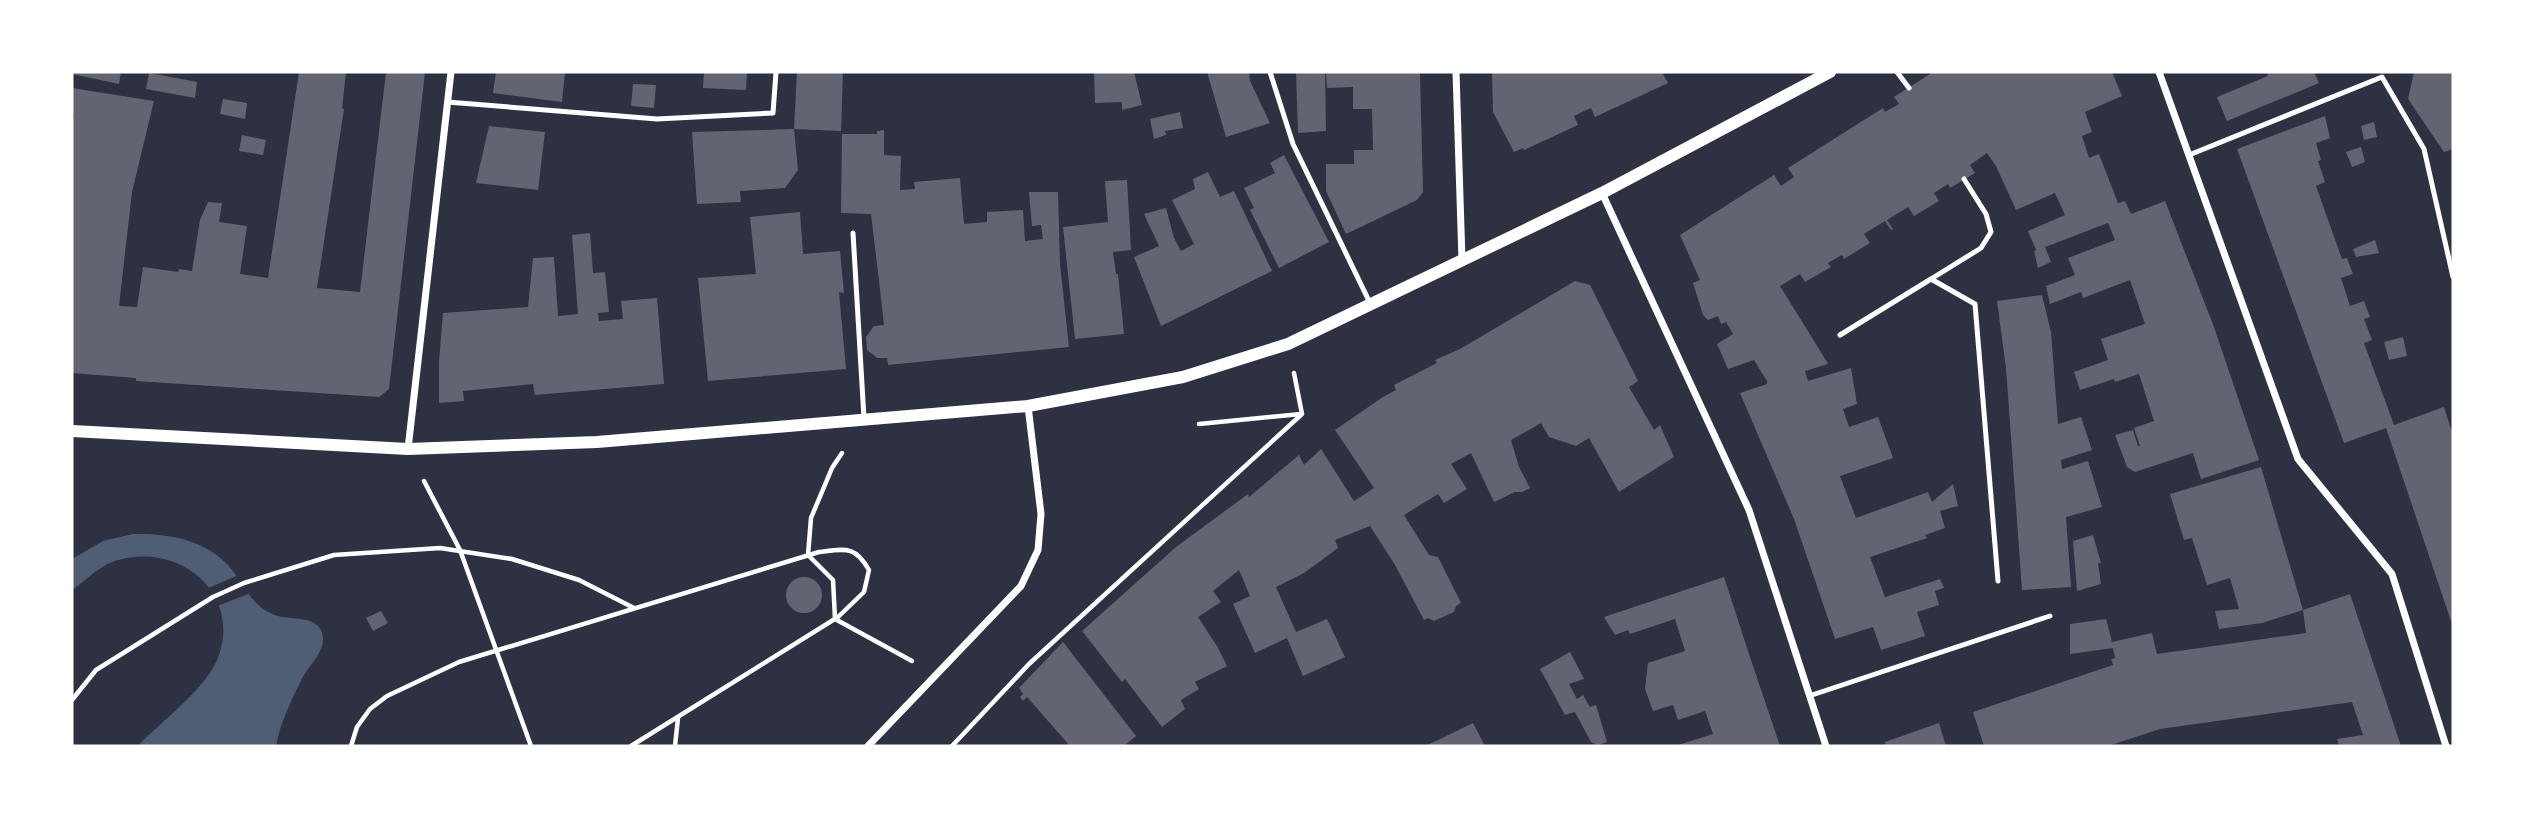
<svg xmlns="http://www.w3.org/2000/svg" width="2525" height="818" font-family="'PT Sans',sans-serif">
<rect width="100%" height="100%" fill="#2d3142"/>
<path fill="#4f5d75" d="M133 534C166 533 204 539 228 565 244 583 250 606 275 615 291 621 322 614 323 638 324 654 307 667 301 681 291 701 280 723 276 746H138C162 720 208 688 219 655 241 590 176 541 115 561 97 567 87 580 72 590V559L103 541Z"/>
<path fill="#2d3142" d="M239 575 251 593 217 606 206 589Z"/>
<g fill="#626471">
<path d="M72 72H121L119 84 72 74Z"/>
<path d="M299 72H346L342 108 344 109 317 288 360 292 386 72H425L389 389 379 397 136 381V378L72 373V126L74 114 72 113V88L154 101 132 192 119 306 137 307 143 267 178 272 179 269 192 271 200 220 208 202 222 203 219 222 247 226 240 274 268 278Z"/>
<path d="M496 72H565L562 102 493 93Z"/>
<path d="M704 72H747L746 90 703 88Z"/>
<path d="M797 72H843L841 131 794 129Z"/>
<path d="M1094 72H1134L1142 105 1122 110V102L1095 103Z"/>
<path d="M1207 72H1249L1250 81 1270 123 1226 137Z"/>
<path d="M1296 72H1325L1326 131 1298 133Z"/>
<path d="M1326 72H1420L1423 192 1417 200 1346 234 1326 191V164H1354V150H1373L1372 109H1353V87L1327 88Z"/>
<path d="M1492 72H1669L1663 74 1668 83 1595 117 1591 108 1584 111 1574 116 1578 125 1524 150 1523 148 1514 152 1493 112Z"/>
<path d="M1933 72H2112L2122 96 2085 112 2092 132 2082 136 2089 158 2099 154 2118 203 2125 201 2131 214 2165 201 2214 327 2259 460 2201 479 2193 453 2135 472 2127 467 2115 435 2133 430 2138 446H2140L2134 428 2154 421 2139 374 2115 382 2114 379 2080 390 2074 372 2108 360 2101 339 2145 324 2130 280 2083 298 2081 292 2050 304 2046 286 2075 275 2068 258 2115 240 2108 223 2045 247 2051 262 2038 268 2034 251 2036 250 2028 231 2065 215 2055 193 2016 210 1996 166 1987 153 1970 165 1975 173 1950 188 1948 184 1934 193 1939 201 1914 216 1908 207 1887 220 1893 229 1891 230 1885 221 1864 234 1870 243 1844 259 1842 255 1828 263 1831 267 1805 282 1800 274 1780 286 1827 362 1828 364 1805 371 1808 381 1851 368 1857 404 1843 409 1849 427 1878 417 1893 458 1840 476 1856 518 1928 492 1932 502 1953 484 1958 506 1940 511 1945 528 1925 535 1927 538 1870 557 1885 597 1940 579 1944 588 1935 591 1939 605 1917 612 1925 636 1881 650 1873 627 1835 639 1794 519 1740 393 1767 384V381L1754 360 1728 369 1717 344 1733 334 1726 322 1721 324 1718 316 1708 320 1703 315 1693 283 1700 280 1680 235 1774 175 1781 186 1794 177 1788 168 1883 108 1885 112 1899 104 1894 97Z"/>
<path d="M2266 72H2314L2319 83 2227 121 2217 97 2268 76Z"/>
<path d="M2414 72H2453V149L2444 152 2408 99Z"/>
<path d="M149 73 197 82 195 98 146 89Z"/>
<path d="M633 84 656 85 654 108 631 106Z"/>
<path d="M223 99 247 103 245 119 220 114Z"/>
<path d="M1180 112 1183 128 1165 131 1166 135 1154 139 1150 119Z"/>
<path d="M2325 116 2330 138 2316 143 2321 160 2318 161 2325 182 2316 186 2342 259 2347 258 2353 274 2341 278 2350 306 2364 301 2370 317 2364 319 2372 340 2364 343 2394 425 2444 407 2451 429 2453 428V627L2386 428 2344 443 2237 149Z"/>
<path d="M2374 122 2377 137 2364 140 2361 126Z"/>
<path d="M489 126 545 132 538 190 476 183Z"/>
<path d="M794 129 798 170 785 188 740 191 741 202 697 204 692 132Z"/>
<path d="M884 130V155L901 156 900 190 915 189 914 182 960 178 964 224 987 222V212L1023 210 1025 241 1043 239 1041 225 1032 226 1029 192H1058L1060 264 1069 347 888 365 887 358H877L867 350 866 337 874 326 884 325 880 289 871 214 841 213 842 134H877V131Z"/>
<path d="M242 135 266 140 263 155 239 151Z"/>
<path d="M2361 147 2365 162 2352 167 2346 152Z"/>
<path d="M1284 155 1329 242 1279 268 1250 210 1254 208 1244 188 1275 173 1270 163Z"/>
<path d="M1208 172 1220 197 1234 191 1272 271 1161 326 1134 257 1159 246 1144 214 1166 208 1174 238 1181 251 1194 244 1172 200 1195 189 1193 179Z"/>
<path d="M1127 180 1131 250 1113 252 1116 274H1118L1124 334 1075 339 1063 227 1108 222 1105 181Z"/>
<path d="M800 212 803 254 840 251 844 293 839 292 846 369 708 381 698 278 756 274 750 217Z"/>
<path d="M590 233 593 273 605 272 609 312 598 313 599 321 623 319 621 301 657 298 664 384 535 395 533 384 463 391 464 401 439 403V362L443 313 528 307 533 258 554 257 558 316 578 314 572 235Z"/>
<path d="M2375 240 2379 253 2356 257 2353 249Z"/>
<path d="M1575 281 1590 285 1638 381 1629 387 1654 430 1660 425 1674 457 1619 492 1589 438 1576 446 1549 437 1541 423 1511 440 1519 467 1530 488 1522 492H1515L1494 502 1471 453 1451 464 1467 489 1444 503 1438 494 1404 515 1429 555 1438 557 1461 603 1456 606 1454 612 1434 621 1428 618 1424 620 1395 565 1370 526 1335 540 1338 548 1304 573 1276 587 1296 632 1327 619 1345 657 1303 676 1287 638 1255 653 1233 604 1250 596 1239 570 1213 591 1221 602 1198 617 1217 646 1227 666 1195 682 1199 689 1181 700 1185 709 1162 727 1125 679 1122 682 1082 631 1176 547 1248 494 1249 497 1299 455 1304 465 1321 449 1354 501 1374 488 1335 430 1383 397 1396 390 1394 385 1437 363 1435 360 1460 349Z"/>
<path d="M2042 295 2051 332 2058 424 2081 417 2092 450 2061 460 2062 469 2088 461 2102 507 2066 517 2071 587 2022 590 2006 368 1997 301Z"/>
<path d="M2403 337 2407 356 2389 360 2384 342Z"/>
<path d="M2261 467 2303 610 2262 623 2219 629 2215 611 2239 609 2230 578 2207 585 2192 538 2184 540 2170 494Z"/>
<path d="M2093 535 2101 563H2098L2101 584 2077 591 2073 541Z"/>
<circle cx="804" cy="595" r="18"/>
<path d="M1724 577 1749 654 1780 746H1675L1713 734 1705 711 1678 720 1673 705 1653 711 1645 689 1648 663 1685 651 1675 619 1630 634 1628 630 1615 635 1604 617Z"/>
<path d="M2350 594 2401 746H2339L2337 739 2363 735 2352 702 2160 729 2108 746H1984L1973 712 2113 665 2111 659 2115 658 2113 648 2070 654V624L2106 619 2112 642 2152 633 2157 654 2306 633 2303 610Z"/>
<path d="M381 611 388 623 373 631 366 618Z"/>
<path d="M1063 642 1136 736 1124 746H1070L1027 697 1023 701 1020 697 1023 694 1019 688Z"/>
<path d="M1570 652 1584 679 1569 684 1577 699 1583 695 1590 707 1596 705 1607 742 1598 745 1591 742 1575 712 1565 715 1540 669Z"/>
<path d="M1473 723 1485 746H1425L1436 741Z"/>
<path d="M1939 723 1946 746H1886L1885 742Z"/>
</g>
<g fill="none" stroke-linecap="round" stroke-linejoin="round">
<g stroke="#fff" stroke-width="4.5">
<path d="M1199 424 1301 414"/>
<path d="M842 453 832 468 811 518 808 555 833 580 835 619 912 661"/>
<path d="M424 481 460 550 531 746"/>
<path d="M72 700 96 670 213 597 244 583 334 555 440 548 512 559 579 580 634 608"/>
<path d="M351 746 357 727 370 709 387 696 459 662 819 552C845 549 855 545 869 570L864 592 838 617 631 746"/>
<path d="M675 746 678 718"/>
<path d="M952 746 1029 664 1302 414 1294 373"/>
</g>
<g stroke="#fff" stroke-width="5">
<path d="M1270 72 1293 144 1370 303"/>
<path d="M1897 72 1909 88"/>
<path d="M447 102 657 119 773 113 776 72"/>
<path d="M2189 155 2382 77 2424 149 2453 277"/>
<path d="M853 233 864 418"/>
<path d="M1931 279 1981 248 1991 232 1986 214 1964 179"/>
<path d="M1840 335 1931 279 1975 304 1998 581"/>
<path d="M1809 696 2050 616"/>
</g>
<g stroke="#fff" stroke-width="7">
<path d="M1456 72 1462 260"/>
<path d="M2159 72 2298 459 2392 574 2446 746"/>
<path d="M1602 193 1749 510 1826 746"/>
<path d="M408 449 451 72"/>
<path d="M868 746 1021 586 1038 550 1041 514 1028 406"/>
</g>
<path stroke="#fff" stroke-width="12" d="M72 431 408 449 597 442 1028 406 1183 377 1288 344 1602 193 1830 72"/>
</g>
<rect width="2525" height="818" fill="none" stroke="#ffffff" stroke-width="147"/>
</svg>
